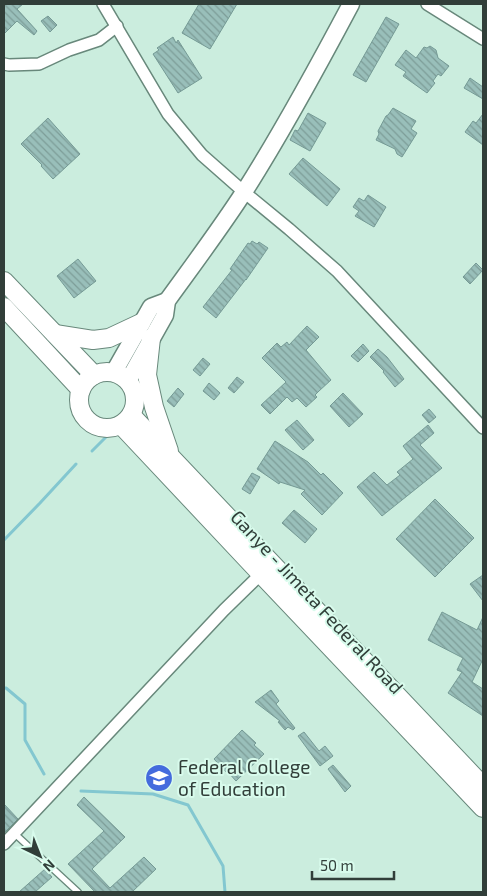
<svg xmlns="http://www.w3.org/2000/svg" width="487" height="896" font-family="'Exo 2',sans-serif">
<defs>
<pattern id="building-back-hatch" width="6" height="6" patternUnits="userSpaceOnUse" patternTransform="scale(1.25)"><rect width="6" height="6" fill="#99bfba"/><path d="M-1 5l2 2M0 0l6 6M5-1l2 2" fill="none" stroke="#7d9d98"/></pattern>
</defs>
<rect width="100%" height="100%" fill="#cbedde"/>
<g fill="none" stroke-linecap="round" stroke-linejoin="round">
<g stroke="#83c7d0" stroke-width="3">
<path d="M92 451 108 435"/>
<path d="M4 540 40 503 76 464"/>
<path d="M4 688H6L25 704V740L44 774"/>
<path d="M81 791 153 794 188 805 223 866 225 892"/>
</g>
</g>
<g fill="url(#building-back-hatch)" stroke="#759a95">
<path d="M4 4H23L17 9 37 31 34 35 17 21 4 34Z"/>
<path d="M199 4H237L210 49 182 33Z"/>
<path d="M48 16 57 25 50 32 41 21Z"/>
<path d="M386 17 399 24 366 82 353 75Z"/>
<path d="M173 37 176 43 178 40 202 78 178 93 153 54 159 50 157 48Z"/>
<path d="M430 46 436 50 438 58 449 66 441 76 438 74 433 81 435 83 427 93 403 76 406 72 395 65 406 50 416 58 424 47 427 48Z"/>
<path d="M470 78 483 87V99L464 88Z"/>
<path d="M393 108 416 121 411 129 417 133 402 157 397 154 395 149 376 140 379 134 378 131 386 116 388 115Z"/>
<path d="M308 113 326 123 310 151 290 140 295 130 298 131Z"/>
<path d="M483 114V145L465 132 473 121 476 123Z"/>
<path d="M48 118 80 154 53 179 41 166 42 165 21 144Z"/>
<path d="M303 158 340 189 327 206 289 174Z"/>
<path d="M368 195 386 207 374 227 355 216 359 211 353 207 359 198 364 201Z"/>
<path d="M252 241 257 244 259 242 268 248 246 280V279L216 318 203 307 232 270 230 269 248 243 250 244Z"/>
<path d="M78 259 96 281 74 298 57 276Z"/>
<path d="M476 263 483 270 470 284 463 277Z"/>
<path d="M307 326 319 337 306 350 331 380 319 391 315 395 317 397 306 407 297 398 292 402 287 397 270 414 261 405 286 382 262 358 277 343 281 347 287 342 289 345Z"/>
<path d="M363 344 369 351 358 362 351 356Z"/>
<path d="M378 349 387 357 404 379 395 387 383 372 384 371 370 357Z"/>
<path d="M203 358 210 364 200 376 193 370Z"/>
<path d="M237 377 244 382 234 393 228 388Z"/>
<path d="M209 383 220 393 214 400 203 391Z"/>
<path d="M178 388 184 394 174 407 167 401Z"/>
<path d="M343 393 363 414 349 427 330 406Z"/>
<path d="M429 409 436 417 429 423 422 415Z"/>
<path d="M297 420 314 440 303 450 285 430Z"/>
<path d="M428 425 434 433 420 445 442 468 382 516 357 487 374 472 387 485 400 475 397 472 413 459 403 446Z"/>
<path d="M275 441 308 462 321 475 323 473 343 493 322 515 301 494 305 490 280 482 279 484 257 469Z"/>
<path d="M252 473 260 477 250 494 242 489Z"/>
<path d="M435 499 474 538 435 577 396 539Z"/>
<path d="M294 510 317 529 305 543 282 523Z"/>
<path d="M483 575V601L470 584Z"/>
<path d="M442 612 477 630 483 617V659L472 682 483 689V716L448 693 462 672 457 670 463 658 428 640Z"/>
<path d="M271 690 279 701 276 704 295 728 293 730 288 727 285 730 278 722 280 721 255 702Z"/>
<path d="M242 730 256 743 254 745 264 754 236 781 228 772 227 773 214 759Z"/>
<path d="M304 732 319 751 325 746 333 756 320 766 298 736Z"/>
<path d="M333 765 351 786 345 792 328 769Z"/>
<path d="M84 797 125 837 92 869 110 888 144 857 156 869 132 892H95L68 864 104 831 77 805Z"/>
<path d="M4 804 18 819 4 833Z"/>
<path d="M45 869 52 877 35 892H19Z"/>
</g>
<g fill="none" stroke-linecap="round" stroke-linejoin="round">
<g stroke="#68887b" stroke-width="8">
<path id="service" d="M14 833 78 892"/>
</g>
<g stroke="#68887b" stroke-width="14">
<g id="minor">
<path d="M103 4 168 114 202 155 244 192 289 229 337 271 483 428"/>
<path d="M427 4 483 39"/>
<path d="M4 64 9 65 39 64 69 50 99 40 117 26"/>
<path d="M4 844 224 610 265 570"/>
</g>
</g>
<g stroke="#68887b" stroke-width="19">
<g id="secondary">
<path d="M114 372 151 307 167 301"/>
<path d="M128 381 165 315 167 301C193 265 220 229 244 192 283 131 317 68 351 4"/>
</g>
</g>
<g stroke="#68887b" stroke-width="20">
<g id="primary">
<path d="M4 281 94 375"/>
<path d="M4 307 81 390"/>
<path d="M55 334 93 340 109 338 141 323"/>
<path d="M151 338 147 375 154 407 169 451"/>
<circle cx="107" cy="400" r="28"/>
<path d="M131 415 483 786"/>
<path d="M121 425 261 574 483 808"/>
</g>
</g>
<use href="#service" stroke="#fff" stroke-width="5.5"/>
<use href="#minor" stroke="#fff" stroke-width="11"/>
<use href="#secondary" stroke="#fff" stroke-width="16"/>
<use href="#primary" stroke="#fff" stroke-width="18"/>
</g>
<defs>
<g id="school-disc" transform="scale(1.4375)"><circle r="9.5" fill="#446bdd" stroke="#d8fbec"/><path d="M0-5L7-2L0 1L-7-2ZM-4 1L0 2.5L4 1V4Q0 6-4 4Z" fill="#fff"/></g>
</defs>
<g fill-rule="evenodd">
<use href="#school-disc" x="159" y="778"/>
</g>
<g text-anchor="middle" stroke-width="4" stroke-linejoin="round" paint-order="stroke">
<g font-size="19" fill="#313e39" stroke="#d8fbec">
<text transform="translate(317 602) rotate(47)" y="7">Ganye - Jimeta Federal Road</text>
</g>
<g font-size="19" fill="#313e39" stroke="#d8fbec" text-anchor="start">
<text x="178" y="774">Federal College<tspan x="178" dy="22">of Education</tspan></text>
</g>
</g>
<rect width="487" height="896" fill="none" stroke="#313e39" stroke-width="10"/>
<g transform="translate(40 856) rotate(137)" stroke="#d8fbec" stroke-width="4" paint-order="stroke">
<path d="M0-4L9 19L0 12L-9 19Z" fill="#313e39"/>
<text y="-8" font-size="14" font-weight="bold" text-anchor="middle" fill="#313e39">N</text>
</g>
<path d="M312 871v8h82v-8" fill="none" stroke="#313e39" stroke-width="2.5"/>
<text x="320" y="871" font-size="15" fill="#313e39" stroke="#d8fbec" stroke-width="4" paint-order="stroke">50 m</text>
</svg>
